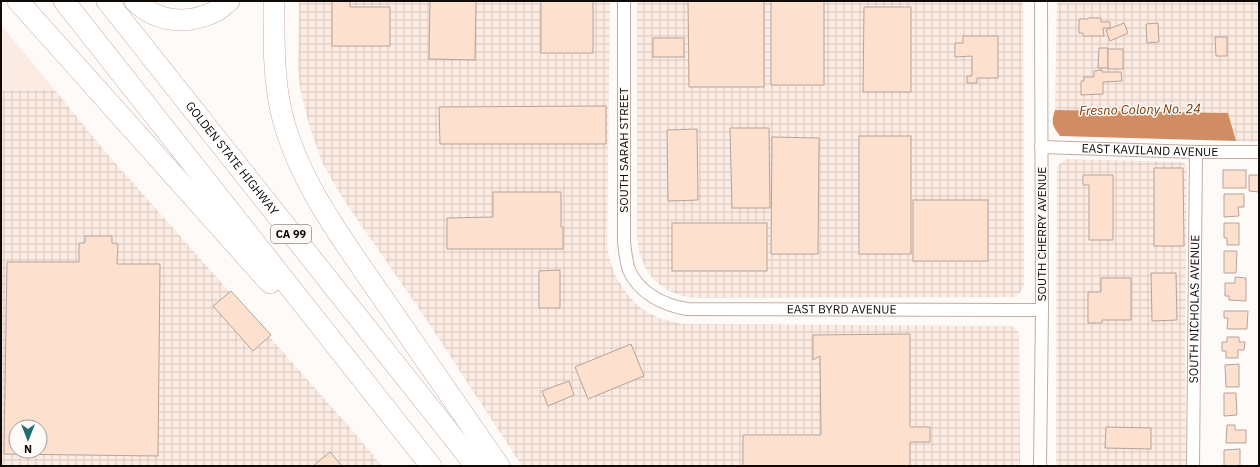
<svg xmlns="http://www.w3.org/2000/svg" width="1260" height="467" font-family="'IBM Plex Sans',sans-serif">
<defs>
<pattern id="industrial-grid" width="8" height="8" patternUnits="userSpaceOnUse"><rect width="8" height="8" fill="#fcebe2"/><path d="M0 4h8M4 0v8" fill="none" stroke="#d7c8c0"/></pattern>
</defs>
<rect width="100%" height="100%" fill="#fefaf8"/>
<g fill="#fcebe2">
<path d="M1057 1H1229V2L1057 3Z"/>
<path d="M1 25 55 90 1 91Z"/>
</g>
<g fill="url(#industrial-grid)" fill-rule="evenodd">
<path d="M299 1H610L607 248 612 267 616 277 628 295 637 305 647 312 659 318 682 324 1012 326 1018 331 1019 335 1020 466H522L424 316 346 203 336 187 322 162 309 125 300 88 298 68Z"/>
<path d="M637 1H1023L1024 285 1020 293 1014 297 693 298 679 295 667 290 655 281 646 269 640 255 637 240Z"/>
<path d="M1229 1H1259V142L1236 141 1228 113 1055 110 1057 3 1228 2Z"/>
<path d="M55 90 102 148 352 430 382 466H1V91ZM16 427H40V451H16Z"/>
<path d="M1066 159 1183 162 1187 166 1185 335 1186 466H1056L1057 166Z"/>
</g>
<path fill="#d08c63" d="M1055 110 1228 113 1236 141 1060 136C1052 125 1051 123 1055 110Z"/>
<g fill="#fee0cf" stroke="#b5a399" fill-rule="evenodd">
<path d="M332 1H350V7H390V46H332Z"/>
<path d="M430 1H476L475 60 429 59Z"/>
<rect x="541" y="1" width="52" height="52"/>
<path d="M688 1H764V87H689Z"/>
<rect x="771" y="1" width="53" height="84"/>
<path d="M864 7H911V92H863Z"/>
<path d="M1088 18H1101V22H1110V28H1103L1104 36H1083V33H1079V19H1088Z"/>
<path d="M1124 23 1128 33 1110 41 1106 30Z"/>
<path d="M1158 23 1159 42 1147 43 1146 24Z"/>
<path d="M963 36H998V78H977V83H967V76H972V56L955 57V43H963Z"/>
<path d="M1215 37H1227V56H1216Z"/>
<rect x="653" y="38" width="31" height="19"/>
<path d="M1099 48H1108V68H1098Z"/>
<rect x="1108" y="49" width="15" height="20"/>
<path d="M1102 70V72H1121L1122 81 1103 82V94L1081 95V81H1084V77H1094V71Z"/>
<path d="M606 106V144H440L439 107Z"/>
<path d="M730 128H769L770 208H732Z"/>
<path d="M697 129 698 200 668 201 667 130Z"/>
<rect x="859" y="136" width="52" height="118"/>
<path d="M772 137 819 138 818 254H771Z"/>
<path d="M1154 168H1183L1184 246H1154Z"/>
<rect x="1223" y="170" width="23" height="18"/>
<path d="M1083 175H1113V240H1089V185H1083Z"/>
<path d="M1249 175H1259V192L1249 191Z"/>
<path d="M493 192H561V227H563V249H447V218L493 217Z"/>
<path d="M1224 194H1244V207H1238L1239 216 1224 217Z"/>
<rect x="913" y="200" width="75" height="61"/>
<rect x="672" y="223" width="95" height="48"/>
<path d="M1224 223H1239V245H1227V238H1224Z"/>
<path d="M85 236H112V243L118 244 117 264H160L158 456 4 454 7 262H79V243H85ZM16 427H40V451H16Z"/>
<path d="M1224 251H1237L1236 273H1224Z"/>
<path d="M560 270V308H539V271Z"/>
<path d="M1151 273H1176L1177 320 1152 321Z"/>
<path d="M1235 277 1246 278V301L1229 300V296H1225V283H1235Z"/>
<path d="M1101 278H1131V320H1102V323H1088V292H1101Z"/>
<path d="M231 291 271 335 253 351 213 306Z"/>
<path d="M1224 311H1248L1247 329H1227L1228 318H1224Z"/>
<path d="M910 334V427H930V442H910V466H743V435H821L820 356 813 360V335Z"/>
<path d="M1227 337H1239V342H1245L1244 350H1238V358H1226V351H1222V342H1227Z"/>
<path d="M631 344 644 376 588 399 575 367Z"/>
<path d="M1239 364V387H1226L1225 365Z"/>
<path d="M569 381 574 395 548 406 542 391Z"/>
<path d="M1224 393H1236L1237 415 1224 416Z"/>
<path d="M1227 425H1235V430H1246V443H1226Z"/>
<path d="M1106 427 1151 428V449L1105 448Z"/>
<path d="M1240 449V466H1224V450Z"/>
<path d="M330 452 342 466H313Z"/>
</g>
<g fill="none" stroke-linecap="round" stroke-linejoin="round">
<g stroke="#c0ada3" stroke-width="14">
<g id="minor">
<path id="s1" d="M624 1V242C625 251 626 261 629 270 639 293 663 305 687 309L1042 310"/>
<path id="s2" d="M1041 147 1196 152H1259"/>
<path d="M1040 466 1042 310 1041 1"/>
<path id="s3" d="M1193 466 1196 152"/>
</g>
</g>
<g stroke="#c0ada3" stroke-width="22">
<g id="motorway">
<path d="M18 1 270 283"/>
<path d="M64 1 431 466"/>
<path id="s4" d="M107 1 476 466"/>
<path d="M135 1C157 23 189 25 216 11 221 8 225 4 229 1"/>
<path d="M274 1C274 39 273 78 282 115 299 183 343 240 382 297 421 353 460 410 499 466"/>
</g>
</g>
<use href="#minor" stroke="#fff" stroke-width="12"/>
<use href="#motorway" stroke="#fff" stroke-width="21"/>
</g>
<g text-anchor="middle" stroke-width="3" stroke-linejoin="round" paint-order="stroke">
<rect fill="#fefaf8" stroke="#57524f" stroke-width="1" x="271" y="225" width="40" height="18" rx="3"/>
<g font-size="11" font-weight="bold" fill="#100a07">
<text x="291" y="238">CA 99</text>
</g>
<g font-size="12" fill="#100a07" stroke="#fefaf8">
<text transform="translate(624 150) rotate(-90)" y="4">SOUTH SARAH STREET</text>
<text dy="4" stroke="none"><textPath href="#s2" startOffset="109">EAST KAVILAND AVENUE</textPath></text>
<text dy="4" stroke="none"><textPath href="#s4" startOffset="201">GOLDEN STATE HIGHWAY</textPath></text>
<text transform="translate(1042 234) rotate(-90)" y="4">SOUTH CHERRY AVENUE</text>
<text dy="4" stroke="none"><textPath href="#s3" startOffset="157">SOUTH NICHOLAS AVENUE</textPath></text>
<text dy="4" stroke="none"><textPath href="#s1" startOffset="497">EAST BYRD AVENUE</textPath></text>
</g>
<g font-size="13" font-style="italic" fill="#783908" stroke="#fefaf8">
<text transform="translate(1140 109) rotate(-1)" y="5">Fresno Colony No. 24</text>
</g>
</g>
<rect width="1260" height="467" fill="none" stroke="#100a07" stroke-width="4"/>
<g transform="translate(28 439) rotate(180)"><circle r="19" fill="#fefaf8" stroke="#9f9a98"/>
<path d="M0-3L7 15L0 10L-7 15Z" fill="#206c70"/>
<text y="-6" font-size="11" font-weight="bold" text-anchor="middle" fill="#100a07">N</text>
</g>
</svg>
